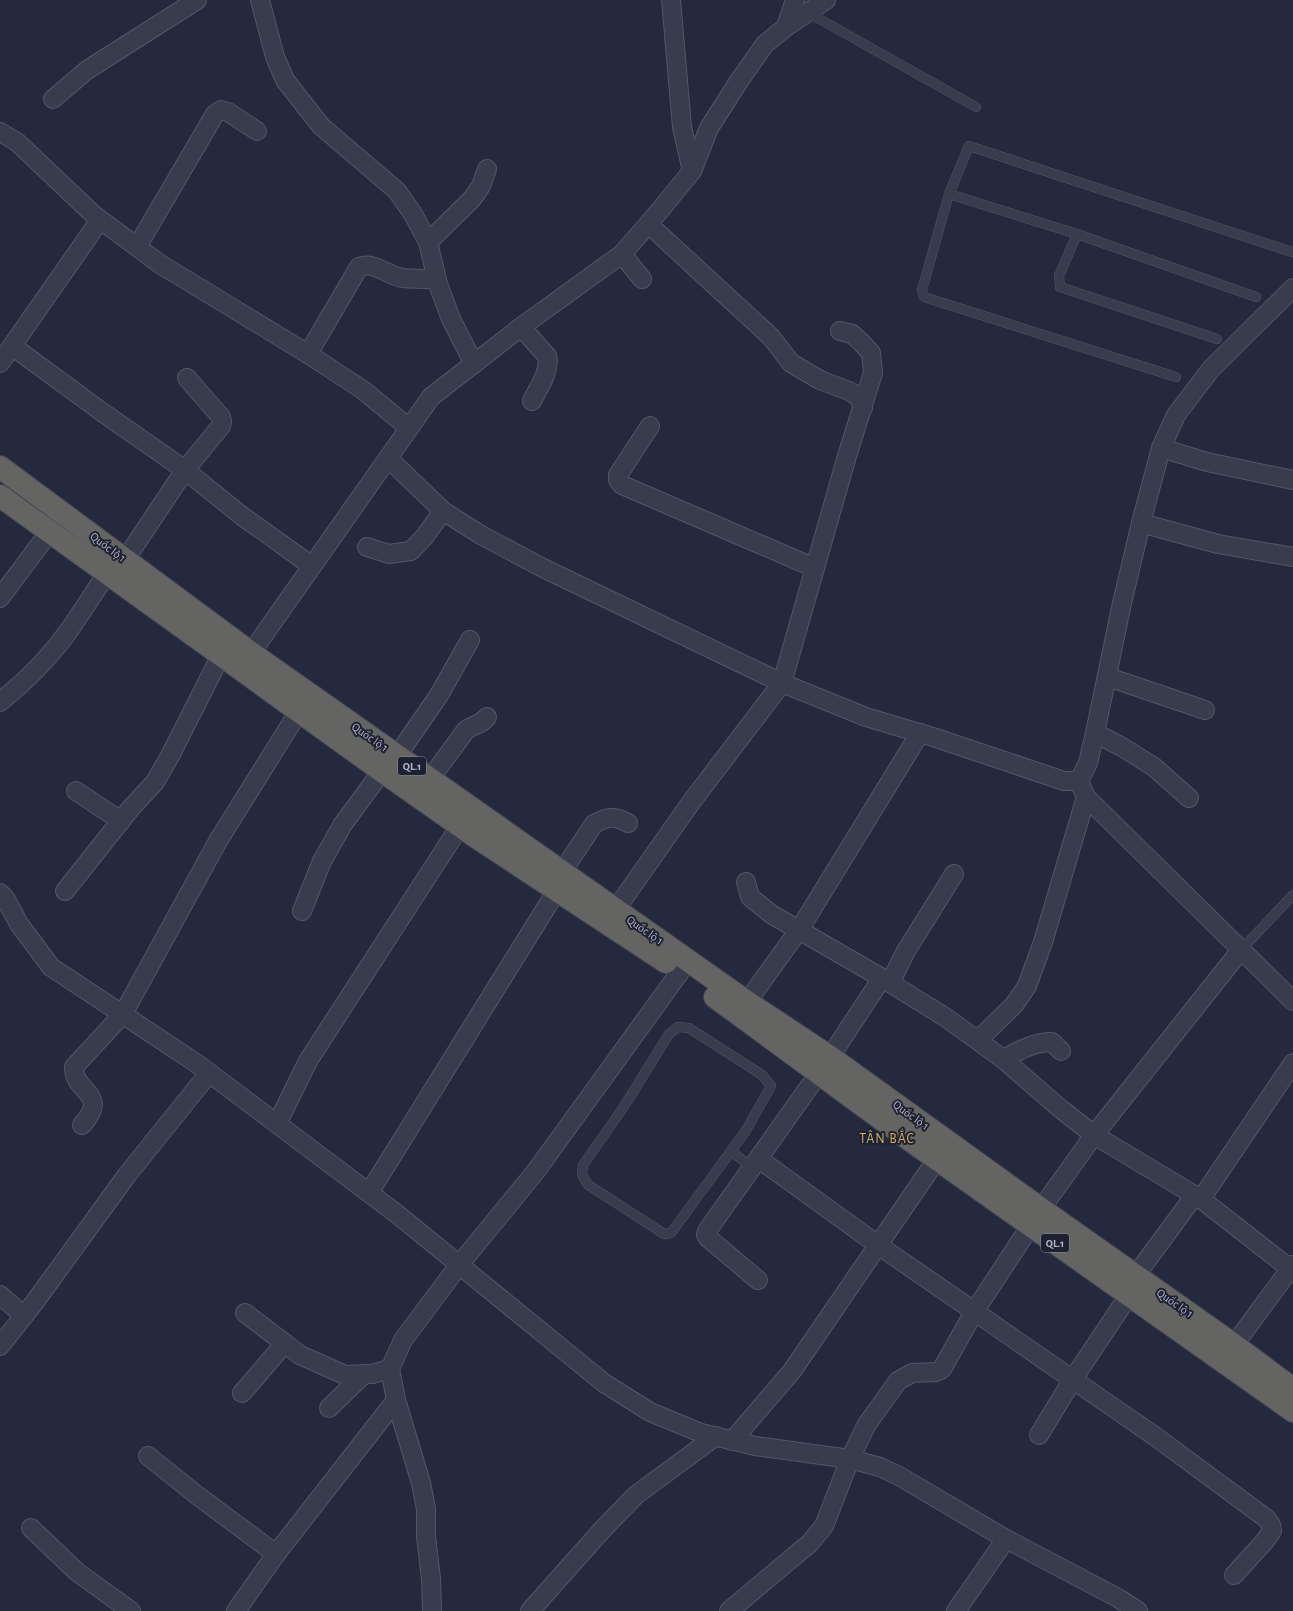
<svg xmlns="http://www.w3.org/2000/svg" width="1293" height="1611" font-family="'Alegreya Sans',sans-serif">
<rect width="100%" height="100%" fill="#24293d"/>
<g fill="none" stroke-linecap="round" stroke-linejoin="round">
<g stroke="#535768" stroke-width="10">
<g id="service">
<path d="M807 12 976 107"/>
<path d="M949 194 1077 234 1256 297"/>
<path d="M1077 234 1059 276 1060 287 1217 339"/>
<path d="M1176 377 924 297 922 290 949 194 969 146 1292 252"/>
<path d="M1240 951 1293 895"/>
<path d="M731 1151 671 1233 664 1234 587 1184 582 1174 583 1165 623 1108 669 1034 678 1027 689 1028 762 1075 771 1086 745 1132 731 1151 753 1168"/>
</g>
</g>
<g stroke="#535768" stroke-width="20">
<g id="minor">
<path d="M260 0 275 57 285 80 321 126 397 191 413 214 428 242 438 284 451 319 474 364"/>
<path d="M671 0 682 127 692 171"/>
<path d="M786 27 795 0"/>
<path d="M53 99 87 70 197 0"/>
<path d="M0 132 17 142 94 215 160 264 308 354 363 390 409 428"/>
<path d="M657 232 771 337 791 363 820 380 849 391 859 397 863 408"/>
<path d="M428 242 472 199 481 186 487 169"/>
<path d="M137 247 215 114 221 110 228 112 257 131"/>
<path d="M622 254 642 279"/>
<path d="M521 327 547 356C551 371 538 388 532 401"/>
<path d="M12 346 100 220"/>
<path d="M308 354 359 267C375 261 387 276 403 278 414 279 425 279 437 279"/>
<path d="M0 363 12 346 19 351 102 412 185 470 242 516 312 566"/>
<path d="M650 426 618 475V480L622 485 815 568"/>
<path d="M1161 448 1207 462 1293 480"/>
<path d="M388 458 443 511 481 535 541 567 782 683 866 717 933 737 1064 781H1079L1088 763 1095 733 1122 603 1141 523 1161 448 1176 415 1211 369 1293 288"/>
<path d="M1141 523 1218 544 1293 557"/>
<path d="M367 547 389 554 411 551 425 536 443 511"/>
<path d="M125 560 185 470 221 426 222 421 221 417 187 378"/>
<path d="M0 598 50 531"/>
<path d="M251 653 431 397 521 327 622 254 656 215 692 171 709 128 739 81 765 44 786 27 826 0"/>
<path d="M1108 677 1205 710"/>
<path d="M0 702C26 681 51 656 70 629 83 610 95 591 108 572"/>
<path d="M1095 733 1122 747 1154 767 1189 798"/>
<path d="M397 756 439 695 470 640"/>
<path d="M430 779 466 730C474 724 480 726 487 717"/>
<path d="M1079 781 1086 797 1293 1001"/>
<path d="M76 791 121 821"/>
<path d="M562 872 594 824C608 816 614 816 628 823"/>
<path d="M746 882 750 897 771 914 882 978 945 1017 1003 1059 1062 1110 1094 1135 1201 1199 1293 1271"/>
<path d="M65 891 131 808 155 782 170 756 221 655"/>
<path d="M0 893 5 898 19 924 51 967 196 1063 397 1214 604 1383 650 1412 701 1433 755 1446 850 1459 880 1467 899 1476 1006 1539 1118 1598 1138 1611"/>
<path d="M616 909 692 801 782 683 847 456 873 373 871 353 861 342 852 334 840 331"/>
<path d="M302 911 322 861 343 824 382 771"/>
<path d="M890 983 906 951 954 874"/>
<path d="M747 1002 801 927 920 733"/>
<path d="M978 1040 1014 1005 1027 986 1043 942 1086 797"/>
<path d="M830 1057 882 978"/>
<path d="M1003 1059C1019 1051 1033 1042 1052 1042L1061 1051"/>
<path d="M277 1124 308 1061 460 826"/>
<path d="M82 1125C111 1093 73 1093 74 1067L123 1014 218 841 299 711"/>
<path d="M759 1159 878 1245 1156 1437 1267 1519 1271 1525 1272 1531 1264 1542 1234 1575"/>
<path d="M369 1193 557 890"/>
<path d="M1201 1199 1293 1063"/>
<path d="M1041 1209 1094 1135 1240 951"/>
<path d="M1136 1275 1195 1195"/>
<path d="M758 1280 708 1238 706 1235 707 1231 819 1073"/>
<path d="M0 1295 24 1316"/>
<path d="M245 1313 300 1355 345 1375 372 1374 390 1369"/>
<path d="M1234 1345 1293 1265"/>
<path d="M0 1346 34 1303 127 1175 209 1073"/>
<path d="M242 1393 285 1343"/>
<path d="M329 1408 364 1374"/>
<path d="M1039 1435 1073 1379 1129 1295"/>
<path d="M732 1441 792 1371 937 1159"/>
<path d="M148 1456 198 1496 276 1554"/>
<path d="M31 1528 77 1572 131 1611"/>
<path d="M236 1611 276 1554 396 1400"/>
<path d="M432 1611 431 1579 426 1536V1509L421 1483 396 1400 390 1369 403 1340 459 1265 536 1171 680 972"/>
<path d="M530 1611 602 1530 636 1495 716 1436"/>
<path d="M729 1611 810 1543 824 1526 850 1459 867 1424 898 1381 912 1373 936 1372 942 1369 974 1312 1031 1225"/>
<path d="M956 1611 1006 1539"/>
</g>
</g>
<g stroke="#404455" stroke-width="24">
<g id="trunk">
<path d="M0 467 251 653 747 1002 830 1057 1041 1209 1234 1345 1293 1389"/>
<path d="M0 496 382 771 473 835 666 962"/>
<path d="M715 997 914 1143 1293 1411"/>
</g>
</g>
<use href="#service" stroke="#383c4d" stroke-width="9"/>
<use href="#minor" stroke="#383c4d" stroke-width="18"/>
<use href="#trunk" stroke="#646562" stroke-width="22"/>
</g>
<g text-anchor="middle" stroke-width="4" stroke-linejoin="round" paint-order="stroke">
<g fill="#1d2132" stroke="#878a9b" stroke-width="1">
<rect x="398" y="757" width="28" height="18" rx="3"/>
<rect x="1041" y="1234" width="28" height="18" rx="3"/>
</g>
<g font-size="11" font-weight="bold" fill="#b4b7c8">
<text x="412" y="770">QL.1</text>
<text x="1055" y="1247">QL.1</text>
</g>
<g font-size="12" fill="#b4b7c8" stroke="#1d2132">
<text transform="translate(108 547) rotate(37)" y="4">Quốc lộ 1</text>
<text transform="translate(370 737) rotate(35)" y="4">Quốc lộ 1</text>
<text transform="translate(645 930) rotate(35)" y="4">Quốc lộ 1</text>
<text transform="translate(911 1115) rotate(36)" y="4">Quốc lộ 1</text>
<text transform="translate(1175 1303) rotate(35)" y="4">Quốc lộ 1</text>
</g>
<g font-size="14" letter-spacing="1" fill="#d2af65" stroke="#1d2132">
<text x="887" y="1143">TÂN BẮC</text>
</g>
</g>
</svg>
